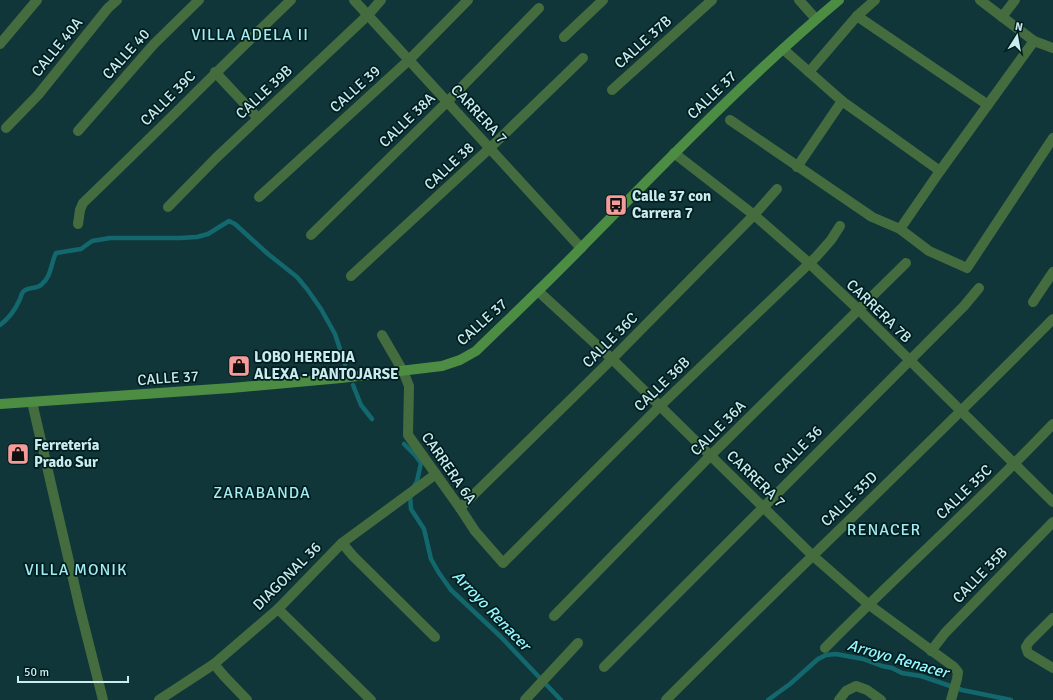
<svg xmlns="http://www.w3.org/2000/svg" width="1053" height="700" font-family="Signika,sans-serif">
<rect width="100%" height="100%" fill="#103639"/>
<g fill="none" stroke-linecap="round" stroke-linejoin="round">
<g stroke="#13686d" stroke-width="4.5">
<path d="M0 325C8 319 15 310 19 301 21 298 21 294 23 292 27 286 37 290 42 284 51 277 51 263 56 253L81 249 92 241 110 238H180L197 237 208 234 229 221 235 224 268 254 297 277 307 289 321 309 335 334 345 364"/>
<path d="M353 385 361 405 372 419"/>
<path d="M404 444 415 455 421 463 417 481 413 488"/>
<path d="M410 495 411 509 424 529 431 559 439 573 451 590 500 636 561 700"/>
<path d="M768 700 790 684 818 659 826 655 836 654 863 659 882 666 892 668 902 673 921 676 962 690 1011 700"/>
</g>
<g stroke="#456c3e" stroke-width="10">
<path d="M354 0 581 248"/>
<path d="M799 0 816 19"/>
<path d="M980 0 1034 41 1053 48"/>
<path d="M857 16 988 105"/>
<path d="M1002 17 1015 0"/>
<path d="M564 37 603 0"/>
<path d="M0 44 37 0"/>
<path d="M783 49 842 101 940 171"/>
<path d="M215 72 258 118"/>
<path d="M809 72 857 16 875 0"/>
<path d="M612 90 712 0"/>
<path d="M730 120 872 217 900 229 929 251 967 268 1053 138"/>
<path d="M6 128 38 95 108 8 117 0"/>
<path d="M78 131 154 44 199 0"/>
<path d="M674 153 754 215 809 263 859 310 1053 502"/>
<path d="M797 167 842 101"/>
<path d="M259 197 409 60 468 0"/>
<path d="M168 207 216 158 368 15 381 0"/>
<path d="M78 224 80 210 83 203C153 136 221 67 291 0"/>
<path d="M900 229 940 171 1034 41"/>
<path d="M311 235 447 102 539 8"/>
<path d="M351 276 490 148 583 58"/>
<path d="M538 291 612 359 812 555 868 604 954 667 958 672 957 679 951 700"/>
<path d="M1033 302 1053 272"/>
<path d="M382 335 403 371 409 386 408 435 460 508 475 531 503 563 660 406 816 257 831 240 840 226"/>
<path d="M32 402 80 609 103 700"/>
<path d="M460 508 612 359 754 215 777 189"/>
<path d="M342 543 353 556 435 637"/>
<path d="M278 609 371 700"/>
<path d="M554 616 710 456 906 263"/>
<path d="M1053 618 1029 642 1026 647 1028 653 1053 668"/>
<path d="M825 648C900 572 980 501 1053 424"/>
<path d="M931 651 945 633 1053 522"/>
<path d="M214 664 224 676 247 700"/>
<path d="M604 667 964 306 979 288"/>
<path d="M159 700 214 664 278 609 342 543 436 474"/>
<path d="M525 700 578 643"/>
<path d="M666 700C794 572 926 448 1053 319"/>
<path d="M839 700 846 691 856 686 867 690 881 700"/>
</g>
<path stroke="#4d8d43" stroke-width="10" d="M0 404 231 388 341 378 442 366 460 360 476 351C512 316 548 282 582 247 666 162 748 76 839 0"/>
</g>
<defs>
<g id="bus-square" transform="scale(1.15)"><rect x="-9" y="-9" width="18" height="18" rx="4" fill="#f59b99" stroke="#001d1f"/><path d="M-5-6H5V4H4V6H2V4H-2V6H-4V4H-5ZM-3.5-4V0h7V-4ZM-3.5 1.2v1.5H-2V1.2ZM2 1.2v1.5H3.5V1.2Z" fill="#111"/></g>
<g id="shop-square" transform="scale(1.15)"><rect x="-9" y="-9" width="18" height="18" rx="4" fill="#f59b99" stroke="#001d1f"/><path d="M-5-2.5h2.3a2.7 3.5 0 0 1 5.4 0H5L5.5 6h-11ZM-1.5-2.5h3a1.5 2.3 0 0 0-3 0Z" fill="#111"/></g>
</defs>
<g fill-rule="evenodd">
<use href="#bus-square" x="616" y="205"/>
<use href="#shop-square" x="239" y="366"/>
<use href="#shop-square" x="18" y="454"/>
</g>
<g text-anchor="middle" stroke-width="3.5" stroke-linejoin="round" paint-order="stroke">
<g font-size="15" fill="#caecee" stroke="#001d1f">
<text transform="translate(643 42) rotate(-42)" y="5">CALLE 37B</text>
<text transform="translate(57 47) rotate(-51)" y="5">CALLE 40A</text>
<text transform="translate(126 54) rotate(-48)" y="5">CALLE 40</text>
<text transform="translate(355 89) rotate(-42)" y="5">CALLE 39</text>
<text transform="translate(264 92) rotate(-43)" y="5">CALLE 39B</text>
<text transform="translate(712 95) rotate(-44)" y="5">CALLE 37</text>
<text transform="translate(168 98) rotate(-45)" y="5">CALLE 39C</text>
<text transform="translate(479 114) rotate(47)" y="5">CARRERA 7</text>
<text transform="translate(407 120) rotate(-44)" y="5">CALLE 38A</text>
<text transform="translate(449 166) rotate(-43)" y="5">CALLE 38</text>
<text transform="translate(879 311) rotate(44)" y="5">CARRERA 7B</text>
<text transform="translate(482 322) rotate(-42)" y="5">CALLE 37</text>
<text transform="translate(610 340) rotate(-45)" y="5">CALLE 36C</text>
<text transform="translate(168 378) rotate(-4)" y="5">CALLE 37</text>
<text transform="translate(662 384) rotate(-44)" y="5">CALLE 36B</text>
<text transform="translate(718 428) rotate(-45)" y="5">CALLE 36A</text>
<text transform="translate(798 450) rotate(-45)" y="5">CALLE 36</text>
<text transform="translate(449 468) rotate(55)" y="5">CARRERA 6A</text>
<text transform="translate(756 479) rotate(44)" y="5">CARRERA 7</text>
<text transform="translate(964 492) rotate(-44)" y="5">CALLE 35C</text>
<text transform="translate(849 499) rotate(-44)" y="5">CALLE 35D</text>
<text transform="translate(980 575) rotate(-46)" y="5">CALLE 35B</text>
<text transform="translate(287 576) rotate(-45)" y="5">DIAGONAL 36</text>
</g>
<g font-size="15" font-weight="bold" fill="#caecee" stroke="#001d1f" text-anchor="start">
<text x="632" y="201">Calle 37 con<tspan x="632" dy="17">Carrera 7</tspan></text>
<text x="254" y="362">LOBO HEREDIA<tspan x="254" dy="17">ALEXA - PANTOJARSE</tspan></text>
<text x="34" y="450">Ferretería<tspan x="34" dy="17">Prado Sur</tspan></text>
</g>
<g font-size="16" letter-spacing="1" fill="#a4ecf1" stroke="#001d1f">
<text x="250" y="40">VILLA ADELA II</text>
<text x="262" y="498">ZARABANDA</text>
<text x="884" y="535">RENACER</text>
<text x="76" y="575">VILLA MONIK</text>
</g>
<g font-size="16" font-style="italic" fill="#95f7fd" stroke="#001d1f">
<text transform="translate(492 610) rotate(46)" y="6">Arroyo Renacer</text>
<text transform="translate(898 658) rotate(16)" y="6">Arroyo Renacer</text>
</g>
</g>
<g transform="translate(1017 36) rotate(11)" stroke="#001d1f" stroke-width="3" paint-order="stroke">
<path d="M0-3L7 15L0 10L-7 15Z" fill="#caecee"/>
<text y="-6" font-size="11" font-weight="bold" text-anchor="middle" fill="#caecee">N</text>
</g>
<path d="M18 676v6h110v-6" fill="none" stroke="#caecee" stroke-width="2"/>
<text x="24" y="676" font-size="12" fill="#caecee" stroke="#001d1f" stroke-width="3" paint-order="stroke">50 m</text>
</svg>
